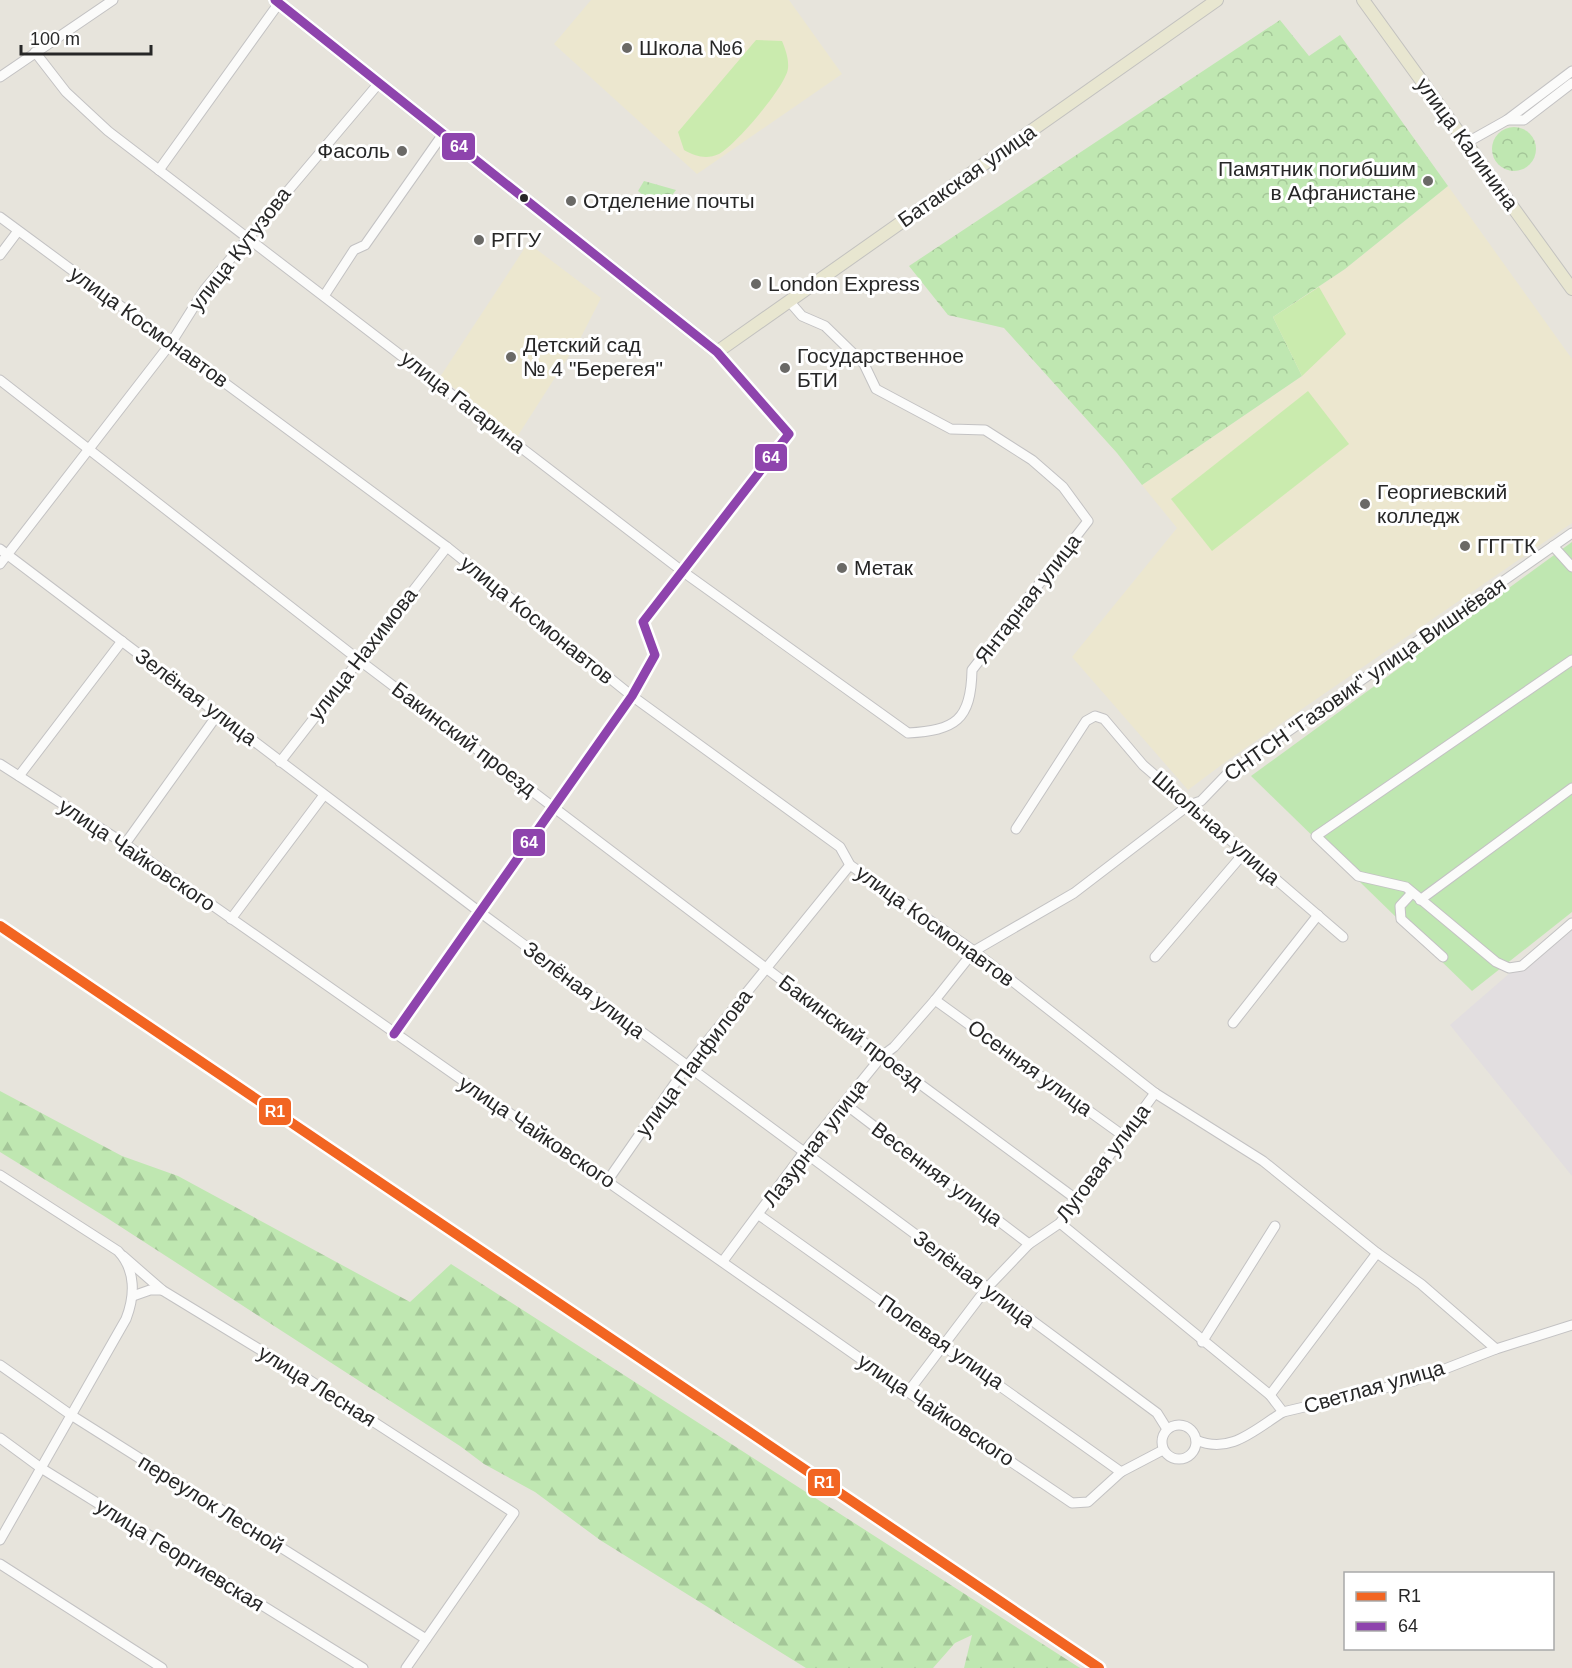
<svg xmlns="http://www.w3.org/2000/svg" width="1572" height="1668" font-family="Helvetica,sans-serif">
<defs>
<pattern id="forest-firs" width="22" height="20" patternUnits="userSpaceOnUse" patternTransform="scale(1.5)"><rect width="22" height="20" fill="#bfe7b1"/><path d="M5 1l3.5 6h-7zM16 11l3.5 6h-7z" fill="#a4c698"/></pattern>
<pattern id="park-crowns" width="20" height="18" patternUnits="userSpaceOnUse" patternTransform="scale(1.5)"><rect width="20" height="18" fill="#bfe7b1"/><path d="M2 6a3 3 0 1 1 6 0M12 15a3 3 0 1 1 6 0" fill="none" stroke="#a4c698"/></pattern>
</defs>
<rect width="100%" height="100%" fill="#e7e4dc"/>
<path fill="#e2dee0" d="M1572 919V1176L1450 1025Z"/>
<g fill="#ece7cf">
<path d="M591 0H789L842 74 697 174 554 44Z"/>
<path d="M1448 186 1572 359V523L1228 760 1188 790 1072 657 1177 528 1142 485 1302 376 1273 317 1345 269Z"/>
<path d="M528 243 601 298 581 337 517 437 440 377Z"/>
</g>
<path fill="url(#forest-firs)" d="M0 1091 122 1156 178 1176 410 1302 451 1264 1080 1668H964L972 1635 955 1643 933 1668H806L600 1540 535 1492 484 1464 460 1446 104 1216 0 1152Z"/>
<g fill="url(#park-crowns)">
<path d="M1280 20 1309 56 1340 35 1448 186 1345 269 1273 317 1302 376 1142 485 1117 453 1004 328 948 315 909 266Z"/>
<circle cx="1514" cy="149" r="22"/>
<path d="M644 181 676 190 661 210 638 191Z"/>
</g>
<path fill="#bfe7b1" d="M1572 542V912L1472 991 1251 776Z"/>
<g fill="#caebae">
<path d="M756 40 782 41C785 48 789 59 788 68 787 85 735 146 719 154 706 160 695 156 684 150L678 132Z"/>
<path d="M1319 287 1346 334 1302 376 1273 317Z"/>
<path d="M1308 391 1349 444 1212 551 1171 499Z"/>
</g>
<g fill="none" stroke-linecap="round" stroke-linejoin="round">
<g stroke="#c3c2c3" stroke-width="11">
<g id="minor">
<path d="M35 52 66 92 108 131 682 571 908 733C955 730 971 721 972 670L1088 521 1063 487 1032 460 985 430 951 429 876 389 864 364 825 326 802 316 789 301"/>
<path d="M0 77 113 0"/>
<path d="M1507 120H1524L1572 83"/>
<path d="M1466 143 1507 120 1572 71"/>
<path d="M159 170 279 3"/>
<path d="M0 217 447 547 632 696 840 847 850 865 974 951 1155 1093 1263 1161 1377 1253 1421 1284 1496 1349"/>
<path d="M0 255 18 231"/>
<path d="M324 296 354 250 365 245 443 134"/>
<path d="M0 380 359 660 882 1056 1076 1199"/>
<path d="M1553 546 1572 567"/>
<path d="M0 549 481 913 1157 1413 1167 1429"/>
<path d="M0 564 171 343 205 289 379 83"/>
<path d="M1572 660 1316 836 1358 876 1406 887 1496 962 1509 968 1522 966 1572 923"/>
<path d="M280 762 447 547"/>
<path d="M0 764 125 844 908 1392 1072 1503 1088 1502 1121 1472 1163 1450"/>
<path d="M19 776 122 641"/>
<path d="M1016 829 1086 721 1095 716 1104 719 1143 765 1343 937"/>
<path d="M125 844 218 714"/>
<path d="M1412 893 1400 906 1401 919 1443 957"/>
<path d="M1420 900 1572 788"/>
<path d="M231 919 324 795"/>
<path d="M1155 957 1244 853"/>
<path d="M935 1000 1125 1137"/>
<path d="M1233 1023 1318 915"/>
<path d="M394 1034 632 696 655 655 643 622 789 434 717 352"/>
<path d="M845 1104 1029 1244"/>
<path d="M0 1175 118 1251C136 1270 135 1296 126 1319L0 1540"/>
<path d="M608 1180 687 1066 850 865"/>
<path d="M759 1215 1121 1472"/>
<path d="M1060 1223 1270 1395 1283 1412 1414 1381 1496 1349 1572 1325"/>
<path d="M123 1256 162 1290 300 1374 514 1513 406 1668"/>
<path d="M723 1261 804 1152 882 1056 894 1047 935 1000 974 951 1074 893 1189 805 1201 801 1227 774 1572 533"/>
<path d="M133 1296 150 1290H162"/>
<path d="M1202 1342 1275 1226"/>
<path d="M0 1365 71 1415 426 1639"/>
<path d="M908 1392 986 1289 1029 1244 1060 1223 1155 1093"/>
<path d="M1270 1395 1377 1253"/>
<circle cx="1179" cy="1442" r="17"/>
<path d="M0 1438 41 1468 363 1668"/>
<path d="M1196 1440C1230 1455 1254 1430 1283 1412"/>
<path d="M0 1564 162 1668"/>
</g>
</g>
<g stroke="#c3c2bf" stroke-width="14">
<g id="major">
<path d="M275 0 717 352 1217 0"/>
<path d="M1363 0 1572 289"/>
</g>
</g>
<use href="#minor" stroke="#fbfbfa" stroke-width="9"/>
<use href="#major" stroke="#e8e6d0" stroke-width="12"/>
<g stroke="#fff" stroke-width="14">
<path id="bus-1" d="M275 0 717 352 789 434 643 622 655 655 632 696 394 1034"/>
</g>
<use href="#bus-1" stroke="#8e44ad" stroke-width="9"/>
<g stroke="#fff" stroke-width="15">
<path id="rail-1" d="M0 926 1099 1668"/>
</g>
<use href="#rail-1" stroke="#f26522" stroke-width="10"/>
</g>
<g fill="#6a6966" stroke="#fff" stroke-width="2">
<circle cx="627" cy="48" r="6"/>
<circle cx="402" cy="151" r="6"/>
<circle cx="1428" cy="181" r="6"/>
<circle cx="571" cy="201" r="6"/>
<circle cx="479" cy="240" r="6"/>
<circle cx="756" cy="284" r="6"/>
<circle cx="511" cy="357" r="6"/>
<circle cx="785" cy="368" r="6"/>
<circle cx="1365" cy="504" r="6"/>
<circle cx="1465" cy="546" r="6"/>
<circle cx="842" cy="568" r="6"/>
</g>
<circle fill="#272727" stroke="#fff" stroke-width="2" cx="524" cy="198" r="5"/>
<g text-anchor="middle" stroke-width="6" stroke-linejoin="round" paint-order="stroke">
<g font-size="21" fill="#272727" stroke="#fff" text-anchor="start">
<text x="639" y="55">Школа №6</text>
<text x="390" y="158" text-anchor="end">Фасоль</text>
<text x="1416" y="176" text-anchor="end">Памятник погибшим<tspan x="1416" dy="24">в Афганистане</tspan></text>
<text x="583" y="208">Отделение почты</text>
<text x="491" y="247">РГГУ</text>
<text x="768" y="291">London Express</text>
<text x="523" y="352">Детский сад<tspan x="523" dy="24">№ 4 "Берегея"</tspan></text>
<text x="797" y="363">Государственное<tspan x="797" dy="24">БТИ</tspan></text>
<text x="1377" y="499">Георгиевский<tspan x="1377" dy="24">колледж</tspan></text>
<text x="1477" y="553">ГГГТК</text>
<text x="854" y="575">Метак</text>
</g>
<g font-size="21" fill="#272727" stroke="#fff">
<text transform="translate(1467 144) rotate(54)" y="7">улица Калинина</text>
<text transform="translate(967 176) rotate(-35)" y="7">Батакская улица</text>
<text transform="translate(240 249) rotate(-52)" y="7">улица Кутузова</text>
<text transform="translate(149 327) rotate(36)" y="7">улица Космонавтов</text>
<text transform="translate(463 402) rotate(38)" y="7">улица Гагарина</text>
<text transform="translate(1028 599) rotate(-52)" y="7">Янтарная улица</text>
<text transform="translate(537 620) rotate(39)" y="7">улица Космонавтов</text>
<text transform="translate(363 654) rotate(-52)" y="7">улица Нахимова</text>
<text transform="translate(1365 679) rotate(-35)" y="7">СНТСН "Газовик" улица Вишнёвая</text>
<text transform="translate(196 697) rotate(37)" y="7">Зелёная улица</text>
<text transform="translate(464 739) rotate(37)" y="7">Бакинский проезд</text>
<text transform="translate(1216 828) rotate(41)" y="7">Школьная улица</text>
<text transform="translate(137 855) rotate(34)" y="7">улица Чайковского</text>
<text transform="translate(935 926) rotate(36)" y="7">улица Космонавтов</text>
<text transform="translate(584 990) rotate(37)" y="7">Зелёная улица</text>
<text transform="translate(851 1032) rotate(37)" y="7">Бакинский проезд</text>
<text transform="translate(694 1063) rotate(-53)" y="7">улица Панфилова</text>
<text transform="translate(1030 1068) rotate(36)" y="7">Осенняя улица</text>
<text transform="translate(537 1132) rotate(34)" y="7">улица Чайковского</text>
<text transform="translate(815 1143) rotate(-52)" y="7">Лазурная улица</text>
<text transform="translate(1103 1163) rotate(-53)" y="7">Луговая улица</text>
<text transform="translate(937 1174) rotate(37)" y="7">Весенняя улица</text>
<text transform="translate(974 1279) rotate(37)" y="7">Зелёная улица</text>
<text transform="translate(941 1342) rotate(35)" y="7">Полевая улица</text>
<text transform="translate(317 1386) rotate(32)" y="7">улица Лесная</text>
<text transform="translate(1374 1387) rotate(-16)" y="7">Светлая улица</text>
<text transform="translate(936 1410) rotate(34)" y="7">улица Чайковского</text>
<text transform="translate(211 1504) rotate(32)" y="7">переулок Лесной</text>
<text transform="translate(180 1555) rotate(32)" y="7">улица Георгиевская</text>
</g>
</g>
<g stroke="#fff" stroke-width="2">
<rect x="441" y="132" width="35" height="29" rx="6" fill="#8e44ad"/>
<rect x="754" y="443" width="34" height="29" rx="6" fill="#8e44ad"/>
<rect x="512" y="828" width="34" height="29" rx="6" fill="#8e44ad"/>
<rect x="258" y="1097" width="34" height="29" rx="6" fill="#f26522"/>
<rect x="807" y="1468" width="34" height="29" rx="6" fill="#f26522"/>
</g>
<g font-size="16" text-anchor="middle" font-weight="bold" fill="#fff">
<text x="459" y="152">64</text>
<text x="771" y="463">64</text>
<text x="529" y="848">64</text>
<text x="275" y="1117">R1</text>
<text x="824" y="1488">R1</text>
</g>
<rect x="1344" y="1572" width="210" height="78" fill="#ffffff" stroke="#a9a9a9" stroke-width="1.5"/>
<rect x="1356" y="1592" width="30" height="9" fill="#f26522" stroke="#a9a9a9" stroke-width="1.5"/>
<text x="1398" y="1602" font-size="18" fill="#272727">R1</text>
<rect x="1356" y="1622" width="30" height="9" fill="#8e44ad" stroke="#a9a9a9" stroke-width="1.5"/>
<text x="1398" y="1632" font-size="18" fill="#272727">64</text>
<path d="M21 45v9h130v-9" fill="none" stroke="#272727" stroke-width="3"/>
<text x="30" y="45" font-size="18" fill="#272727" stroke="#ffffff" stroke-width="4.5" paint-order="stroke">100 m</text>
</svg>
